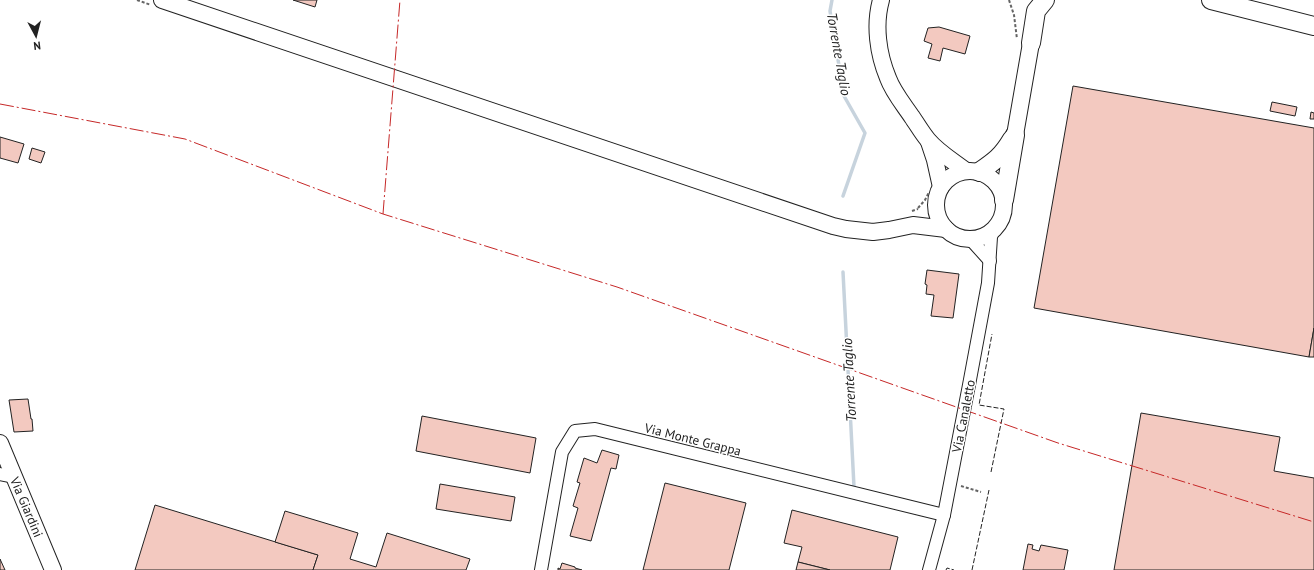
<svg xmlns="http://www.w3.org/2000/svg" width="1314" height="570" font-family="'PT Sans',sans-serif">
<rect width="100%" height="100%" fill="#fff"/>
<g fill="none" stroke-linecap="round" stroke-linejoin="round">
<g stroke="#c7d3dd" stroke-width="3.5">
<path d="M832 0 830 11 844 96 865 133 843 196"/>
<path d="M843 272 854 487"/>
</g>
</g>
<g fill="#f3c9c0" stroke="#222">
<path d="M293 0H317L315 7Z"/>
<path d="M939 27 970 36 965 54 943 48 940 61 928 58 932 44 924 41 928 28Z"/>
<path d="M1073 86 1314 128V328L1309 357 1034 308Z"/>
<path d="M1272 102 1297 107 1295 116 1270 111Z"/>
<path d="M1311 112 1314 113V119H1310Z"/>
<path d="M0 137 24 144 18 163 0 158Z"/>
<path d="M32 148 45 152 41 163 29 159Z"/>
<path d="M927 270 959 274 953 318 931 316 934 295 926 294 927 285 925 284Z"/>
<path d="M1314 328V357H1309Z"/>
<path d="M28 399 31 419H32L33 431 14 432 9 400Z"/>
<path d="M1141 413 1280 437 1274 471 1314 478V570H1114Z"/>
<path d="M422 416 536 438 530 473 416 451Z"/>
<path d="M602 450 619 455 616 469 611 468 591 541 570 536 578 508 573 506 580 483 577 482 584 458 597 463Z"/>
<path d="M665 483 746 503 729 570H643Z"/>
<path d="M440 484 515 497 511 521 436 509Z"/>
<path d="M155 505 318 555 313 570H135Z"/>
<path d="M792 510 898 537 890 570H830L798 562 802 547 784 543Z"/>
<path d="M285 511 358 533 350 559 376 567 387 533 470 559 466 570H313L318 555 275 542Z"/>
<path d="M1028 544 1033 545 1032 549 1039 551 1041 545 1068 550 1064 570H1023Z"/>
<path d="M0 559 5 570H0Z"/>
<path d="M798 562 830 570H796Z"/>
<path d="M562 563 575 567V568L582 570H558V568L560 569Z"/>
</g>
<g fill="none" stroke-linecap="round" stroke-linejoin="round">
<g stroke="#222" stroke-width="14">
<g id="minor">
<path d="M961 238 972 241 990 261"/>
<path d="M0 474 14 477"/>
<path d="M541 570 562 452 575 431 595 429 944 515"/>
<path d="M929 570 944 515 969 385 988 283 991 237 993 231"/>
</g>
</g>
<g stroke="#222" stroke-width="18">
<g id="major">
<path d="M162 0 833 226 846 229 873 232 889 230 913 225 946 229"/>
<path d="M881 0C874 25 878 54 888 78 893 92 904 105 912 117 917 124 922 133 928 140 938 152 953 161 966 171"/>
<path d="M1015 135 1031 43"/>
<path d="M929 142 935 160 941 187"/>
<circle cx="970" cy="205" r="34"/>
<path d="M0 443 53 570"/>
</g>
</g>
<g stroke="#222" stroke-width="20">
<g id="highway">
<path d="M1211 0 1314 26"/>
<path d="M1031 43 1036 11 1045 0"/>
<path d="M979 172C995 161 1002 156 1012 139"/>
<path d="M1004 200 1015 135"/>
</g>
</g>
<g stroke="#646464" stroke-width="2" stroke-dasharray="3 2" stroke-linecap="butt">
<path d="M137 0 151 5"/>
<path d="M1009 0 1014 15 1017 39"/>
<path d="M918 208 925 200 929 192"/>
<path d="M912 211 918 209"/>
<path d="M961 486 981 492"/>
</g>
<use href="#minor" stroke="#fff" stroke-width="12"/>
<use href="#major" stroke="#fff" stroke-width="16"/>
<use href="#highway" stroke="#fff" stroke-width="18"/>
<g stroke="#222" stroke-width="1" stroke-dasharray="5 2" stroke-linecap="butt">
<path d="M991 472 1004 409 979 405 992 334"/>
<path d="M946 570 947 568 954 570"/>
<path d="M972 570 989 490"/>
</g>
<g stroke="#c62828" stroke-width="1" stroke-dasharray="14 3 2 3" stroke-linecap="butt">
<path d="M0 104 185 139 383 214 617 287 1058 443 1314 522"/>
<path d="M383 214 400 0"/>
</g>
</g>
<g text-anchor="middle" stroke-width="3" stroke-linejoin="round" paint-order="stroke">
<g font-size="13" fill="#222" stroke="#fff">
<text transform="translate(963 416) rotate(-79)" y="5">Via Canaletto</text>
<text transform="translate(693 439) rotate(14)" y="5">Via Monte Grappa</text>
<text transform="translate(27 507) rotate(67)" y="5">Via Giardini</text>
</g>
<g font-size="14" font-style="italic" fill="#222" stroke="#fff">
<text transform="translate(839 54) rotate(80)" y="5">Torrente Taglio</text>
<text transform="translate(849 380) rotate(-93)" y="5">Torrente Taglio</text>
</g>
</g>
<g transform="translate(36 36) rotate(173)" stroke="#ffffff" stroke-width="3" paint-order="stroke">
<path d="M0-3L7 15L0 10L-7 15Z" fill="#222222"/>
<text y="-6" font-size="11" font-weight="bold" text-anchor="middle" fill="#222222">N</text>
</g>
</svg>
